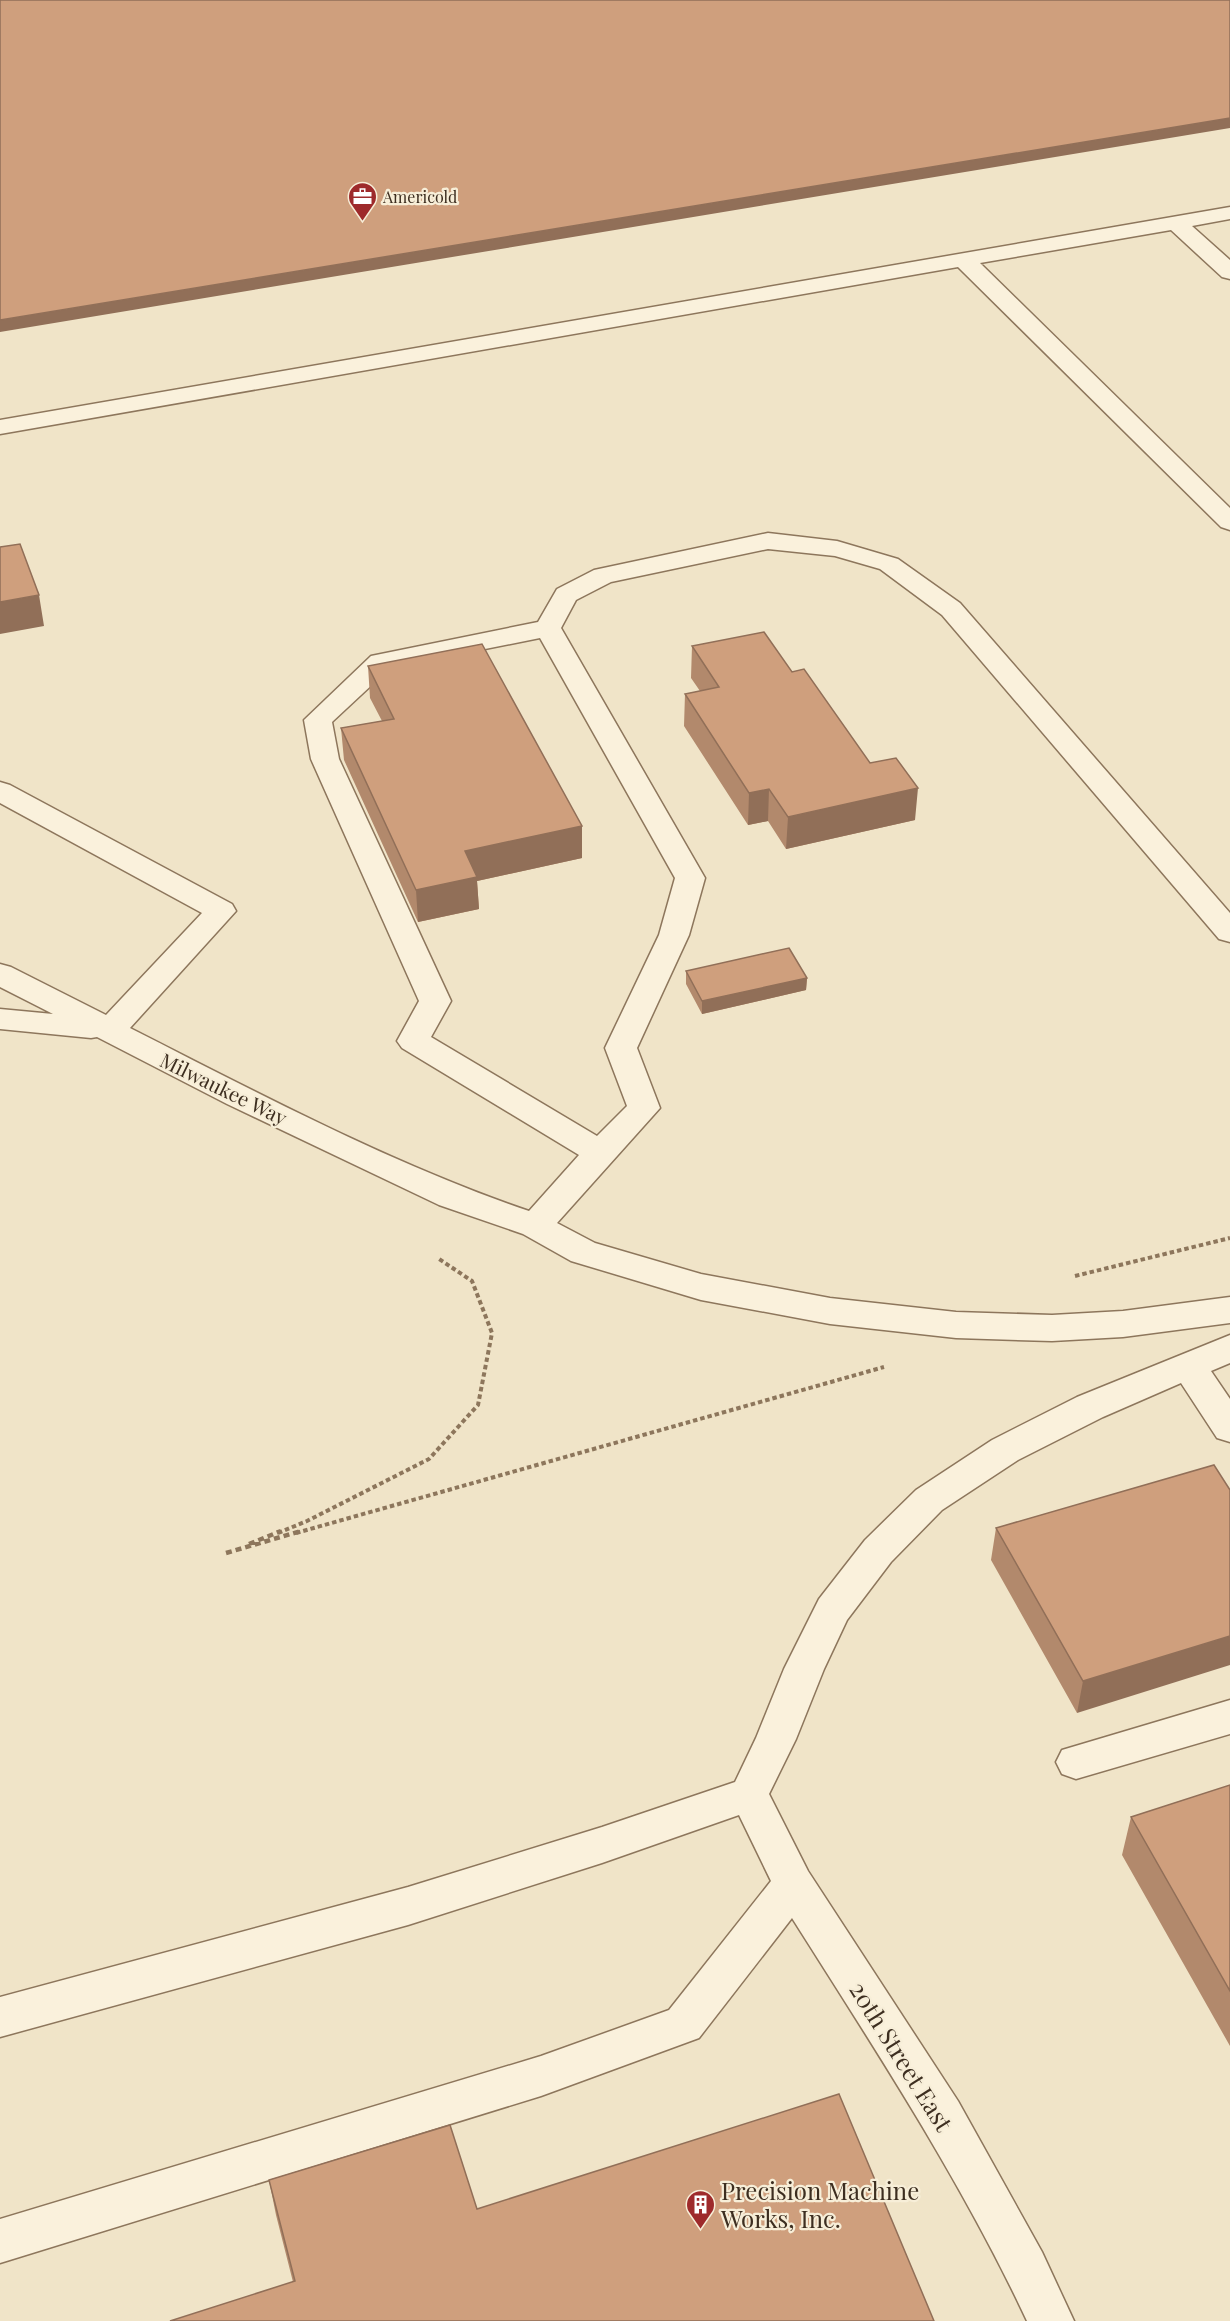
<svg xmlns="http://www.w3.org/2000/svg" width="1230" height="2321" viewBox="0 0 1230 2321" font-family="'Playfair Display',serif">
<rect width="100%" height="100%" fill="#f0e4c8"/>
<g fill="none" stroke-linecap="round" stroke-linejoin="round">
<defs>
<path id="minor" d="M1230 207V219L1192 226 1230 260V279L1222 277 1171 230 980 263 1230 508V530L1221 527 958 267 0 434V420Z
M768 533 837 541 898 559 960 603 1230 913V942L1219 939 942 615 880 569 835 556 768 549 611 582 576 600 561 628 705 878 689 935 637 1048 660 1108 557 1223 595 1243 701 1274 830 1298 956 1312 1052 1315 1123 1311 1230 1297V1323L1123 1337 1052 1341 956 1338 830 1324 701 1300 571 1261 523 1234 439 1205 227 1104 97 1037 91 1038 0 1029V1009L53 1014 0 987V964L11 967 106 1015 202 913 0 803V782L10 785 232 904 236 911 130 1028C258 1093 393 1165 529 1211L579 1155 402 1048 397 1041 419 1001 311 759 304 720 371 656 538 622 557 589 594 570ZM540 638 675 878 659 935 605 1048 627 1106 597 1136 431 1037 451 1001 339 759 332 722 390 668Z
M1230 1335V1363L1211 1371 1230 1399V1442L1217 1438 1181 1383 1103 1417 1018 1460 942 1510 891 1562 847 1620 824 1669 796 1739 769 1794 808 1871 958 2101 1042 2252 1074 2321H1027C961 2180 875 2049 792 1918L699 2038 541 2096 0 2263V2219L541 2056 669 2010 771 1881 739 1815 602 1863 408 1925 0 2037V1997L408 1887 602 1827 735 1782 756 1738 784 1669 819 1599 865 1540 916 1490 992 1440 1077 1397Z
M1230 1700V1734L1076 1779 1062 1774 1056 1762 1062 1750Z"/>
</defs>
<use href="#minor" stroke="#8d765c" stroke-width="3"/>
<path stroke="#8d765c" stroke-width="4" stroke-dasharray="4.5 3" stroke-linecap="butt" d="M1075 1276 1230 1238
M278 1533 307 1521 429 1459 478 1405 492 1333 472 1281 439 1259
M296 1533 884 1367"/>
<path stroke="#8d765c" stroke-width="4.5" stroke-dasharray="6 4" stroke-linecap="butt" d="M249 1544 281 1531
M226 1553 301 1531"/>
<use href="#minor" fill="#faf1dc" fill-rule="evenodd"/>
</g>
<path fill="#b2896c" d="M692 646 792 672 870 763 915 820 786 849 768 821 748 825 684 726 685 694 700 691 691 678Z
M368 666 582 826V858L477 881 479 909 418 922 344 760 341 728 382 721 370 698Z
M686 971 807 978 806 990 702 1014 686 984Z
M1214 1465 1077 1713 991 1560 996 1528Z
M1230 1785V2046L1122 1855 1131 1817Z
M269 2180 477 2209 293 2282 276 2215Z"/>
<path fill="#916f58" d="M1230 118V128L0 332V320Z
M39 595 44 626 0 634V602Z
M918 788 915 820 786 849 788 817Z
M769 789 768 821 748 825 749 793Z
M582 826V858L477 881 479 909 418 922 416 890 465 851Z
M807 978 806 990 702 1014V1001Z
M1230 1636V1665L1077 1713 1083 1681Z"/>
<path fill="#cf9f7d" stroke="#916f58" stroke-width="1.5" d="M0 0H1230V118L0 320Z
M20 544 39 595 0 602V547Z
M764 632 792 672 804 669 870 763 896 758 918 788 788 817 769 789 749 793 685 694 719 687 692 646Z
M482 644 582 826 465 851 477 877 416 890 341 728 394 719 368 666Z
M789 948 807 978 702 1001 686 971Z
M1214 1465 1230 1490V1636L1083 1681 996 1528Z
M1230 1785V1991L1131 1817Z
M839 2094 934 2321H170L295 2281 269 2180 450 2125 477 2209Z"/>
<defs>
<symbol id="office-pin" viewBox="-11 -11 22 30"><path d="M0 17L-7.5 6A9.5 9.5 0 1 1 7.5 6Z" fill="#9e2a2b" stroke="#f7eed8"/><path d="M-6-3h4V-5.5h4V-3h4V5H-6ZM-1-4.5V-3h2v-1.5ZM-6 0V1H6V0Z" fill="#fff"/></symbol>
<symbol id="building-pin" viewBox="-11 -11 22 30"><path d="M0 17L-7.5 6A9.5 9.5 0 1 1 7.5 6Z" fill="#9e2a2b" stroke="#f7eed8"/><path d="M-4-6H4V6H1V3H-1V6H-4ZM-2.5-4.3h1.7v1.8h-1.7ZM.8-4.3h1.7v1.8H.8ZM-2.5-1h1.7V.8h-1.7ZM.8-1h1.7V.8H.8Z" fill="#fff"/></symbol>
</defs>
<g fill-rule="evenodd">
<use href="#office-pin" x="346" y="180" width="33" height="45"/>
<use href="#building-pin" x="684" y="2188" width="33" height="45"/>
</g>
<g text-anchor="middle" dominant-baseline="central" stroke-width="4.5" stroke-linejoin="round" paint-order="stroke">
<g font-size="16" fill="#3d2e20" stroke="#f7eed8" text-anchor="start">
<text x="383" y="196">Americold</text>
</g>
<g font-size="20" fill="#3d2e20" stroke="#f7eed8">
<text transform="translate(224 1088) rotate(26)">Milwaukee Way</text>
</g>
<g font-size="24" fill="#3d2e20" stroke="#f7eed8">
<text transform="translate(902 2056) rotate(58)">20th Street East</text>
</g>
<g font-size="24" fill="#3d2e20" stroke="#f7eed8" text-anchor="start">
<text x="721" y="2190">Precision Machine<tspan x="721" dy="28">Works, Inc.</tspan></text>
</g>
</g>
</svg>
